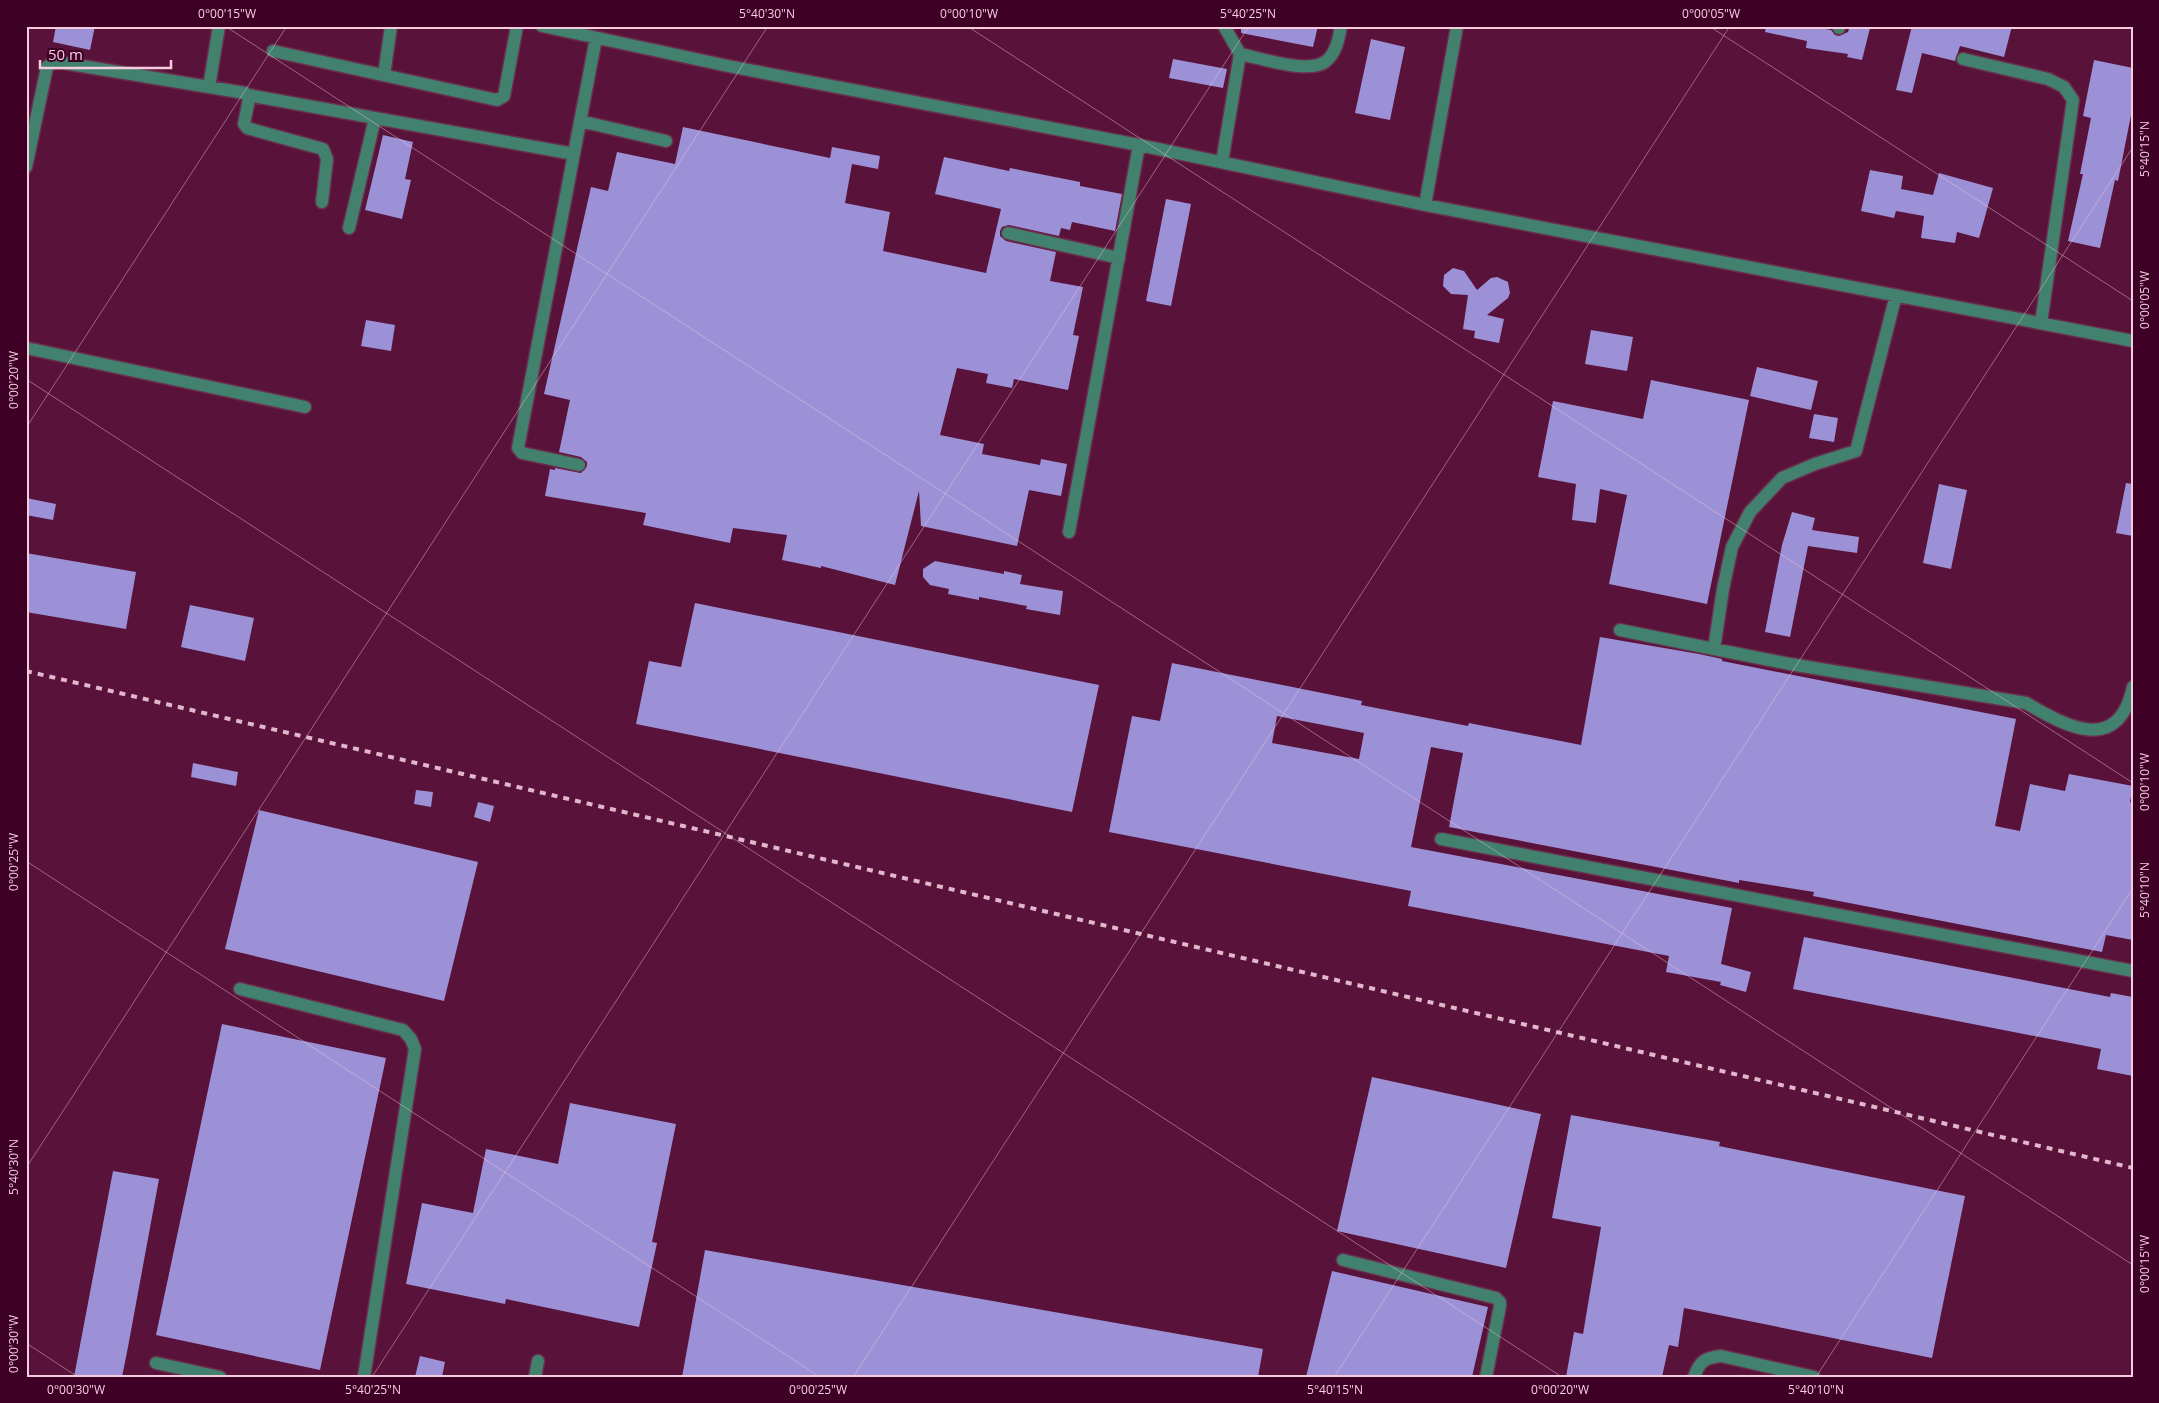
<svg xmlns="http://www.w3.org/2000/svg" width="2159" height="1403" viewBox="0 0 2159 1403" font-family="'Open Sans',sans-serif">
<rect width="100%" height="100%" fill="#4b0b2f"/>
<path fill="#59123a" d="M26 26H2133V1377H26Z"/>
<path fill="#9c91d6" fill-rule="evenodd" d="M56 26H95L90 50 53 42Z
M1241 26H1318L1313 47 1241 33Z
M1766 26H1810L1831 30 1835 35 1839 36 1848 32 1850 26 1870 28 1862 60 1847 57 1848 54 1806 48 1807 41 1765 32Z
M1912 26H2012L2004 57 1960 46 1955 61 1922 53 1912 93 1896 90Z
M1371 39 1405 47 1390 120 1355 113Z
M1173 59 1227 69 1223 88 1169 78Z
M2094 60 2133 68V105L2118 181 2115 180 2100 248 2068 241 2083 174H2080L2091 118 2083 116Z
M683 127 830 158 832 147 880 156 878 169 852 164 845 203 890 212 883 251 986 273 1001 209 935 194 944 157 1009 171 1010 168 1080 182V186L1122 194 1115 231 1072 222 1070 230 1061 228 1059 236 1009 225 1002 227 1000 231V236L1006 241 1056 252 1050 281 1083 287 1073 335 1079 336 1068 390 1014 379 1012 388 986 383 988 374 957 368 940 435 984 444 982 454 1040 465 1041 459 1067 464 1061 496 1029 490 1017 546 921 526 919 491 895 585 821 566V568L782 560 787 535 733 528 730 543 643 525 646 513 545 496 550 469 555 470V468L581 473 587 466V462L581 457 559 452 570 400 544 394 591 187 608 191 617 152 675 164Z
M383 135 413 142 405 179 411 180 402 219 365 210Z
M1870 170 1903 176 1901 189 1933 195 1939 173 1993 188 1979 238 1957 232 1955 243 1921 238 1924 216 1896 211 1894 218 1861 211Z
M1166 199 1191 204 1171 306 1146 301Z
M1453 268 1464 271 1477 290 1491 278 1497 277 1508 282 1510 293 1508 298 1487 315 1504 319 1499 343 1474 338 1475 331 1463 329 1468 295 1451 294 1443 286 1444 275Z
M366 320 395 325 391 351 361 346Z
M1591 330 1633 337 1627 371 1585 364Z
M1757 367 1818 381 1811 410 1750 396Z
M1651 380 1749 400 1707 604 1609 584 1627 495 1600 489 1596 523 1572 520 1576 484 1538 477 1553 401 1643 419Z
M1814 414 1838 418 1834 442 1809 438Z
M2126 483 2133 484V536L2116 533Z
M1939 484 1967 490 1951 569 1923 563Z
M26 498 56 504 53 520 26 515Z
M1792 512 1815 518 1812 530 1859 537 1857 553 1808 546 1790 637 1765 632 1782 545Z
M26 553 136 572 126 629 26 612Z
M935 561 1004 574V571L1022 575 1020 584 1063 591 1060 615 1026 609 1027 606 979 597V600L948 594 949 589 930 585 923 577V569Z
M695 603 1099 685 1072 812 636 724 649 661 681 667Z
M190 605 254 618 245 661 181 647Z
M1600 637 1699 654 1722 659V661L2016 719 1995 826 2020 831 2030 784 2065 791 2069 774 2133 786 2130 802 2133 803V940L2106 935 2102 952 1813 896 1814 892 1739 880V883L1449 827 1463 753 1431 747 1411 847 1732 908 1721 964 1751 972 1746 992 1720 985 1721 982 1666 972 1669 956 1408 906 1411 891 1109 832 1132 716 1160 721 1172 663 1362 701 1361 705 1468 726 1469 723 1581 745ZM1277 716 1364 733 1359 759 1272 743Z
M193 763 238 772 236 786 191 777Z
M416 790 433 792 431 807 414 804Z
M478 802 494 806 490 822 474 817Z
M259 810 478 862 444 1001 225 949Z
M1804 937 2110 997 2111 993 2133 997V1076L2097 1069 2101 1049 1793 989Z
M222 1024 386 1058 320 1370 156 1335Z
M1372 1077 1541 1114 1506 1268 1337 1231Z
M570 1103 676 1124 652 1242 657 1243 639 1327 506 1299 505 1304 406 1284 422 1203 473 1213 486 1149 558 1164Z
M1571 1115 1720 1142 1719 1146 1965 1196 1932 1358 1684 1308 1678 1347 1669 1345 1662 1377H1566L1574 1332 1583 1334 1601 1227 1552 1218Z
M113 1171 159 1179 128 1347 122 1377H74Z
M705 1250 1263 1349 1258 1377H682Z
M1332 1271 1488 1307 1472 1377H1306Z
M420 1356 445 1362 442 1377H415Z"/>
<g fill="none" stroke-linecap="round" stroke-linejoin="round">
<defs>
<path id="minor" d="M542 26 728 66 1139 145 1425 205 2133 341
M1839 28V26
M273 51 497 100 504 96 517 26
M1240 54C1260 58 1308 74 1325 62 1336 54 1339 38 1341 26
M1963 59 2048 79 2064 87 2073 100 2041 323
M384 75 391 26
M209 87 219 26
M248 95 574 154
M580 121 666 141
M1222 162 1240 54 1224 26
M26 167 47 67 51 64 58 62 245 93 249 99 244 124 247 128 323 149 327 159 322 202
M1425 205 1457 26
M349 228 375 118
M1008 233 1119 258
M1896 295 1856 451 1815 464 1782 478 1750 512 1732 547 1723 589 1714 649 1790 664 2026 703C2067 727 2118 755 2133 687
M26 348 305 407
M579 465 522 453 518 448 596 38
M1069 532 1139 145
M1620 630 1714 649
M1441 839 2133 971
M240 989 403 1030 411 1039 415 1049 364 1377
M1343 1260 1496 1298 1500 1302V1306L1486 1377
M156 1363 220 1377
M535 1377 538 1361
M1694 1377C1700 1361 1704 1358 1721 1356L1814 1377"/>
</defs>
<use href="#minor" stroke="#6a2e4e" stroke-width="15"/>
<use href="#minor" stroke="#41816d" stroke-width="12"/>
<path stroke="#e2b7ca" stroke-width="4" stroke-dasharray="6 6" stroke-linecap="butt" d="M26 671 2133 1168"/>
</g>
<path fill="none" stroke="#f5cdde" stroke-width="1" stroke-opacity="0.45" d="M225 26 2133 1265M967 26 2133 783M1709 26 2133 301M26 379 1562 1377M26 428 287 26M26 861 820 1377M26 1168 768 26M26 1343 78 1377M372 1377 1249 26M853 1377 1730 26M1334 1377 2133 147M1816 1377 2133 888"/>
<rect width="2159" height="1403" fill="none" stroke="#3f0026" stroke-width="55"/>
<path d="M40 60v8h131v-8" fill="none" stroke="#f5cdde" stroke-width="2.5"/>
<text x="48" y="60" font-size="15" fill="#f5cdde" stroke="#3f0026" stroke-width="4" paint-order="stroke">50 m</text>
<rect x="28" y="28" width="2104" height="1348" fill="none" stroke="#f5cdde" stroke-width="2"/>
<g font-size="12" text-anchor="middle" fill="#f5cdde">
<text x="227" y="18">0°00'15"W</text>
<text x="767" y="18">5°40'30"N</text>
<text x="969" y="18">0°00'10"W</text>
<text x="1248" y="18">5°40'25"N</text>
<text x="1711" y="18">0°00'05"W</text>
<text transform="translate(2145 149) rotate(-90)" y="4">5°40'15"N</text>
<text transform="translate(2145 300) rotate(-90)" y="4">0°00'05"W</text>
<text transform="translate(14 380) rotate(-90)" y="4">0°00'20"W</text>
<text transform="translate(2145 782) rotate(-90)" y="4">0°00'10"W</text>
<text transform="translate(14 862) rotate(-90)" y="4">0°00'25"W</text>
<text transform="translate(2145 890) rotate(-90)" y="4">5°40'10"N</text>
<text transform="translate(14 1167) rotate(-90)" y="4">5°40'30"N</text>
<text transform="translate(2145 1264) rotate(-90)" y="4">0°00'15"W</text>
<text transform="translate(14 1344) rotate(-90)" y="4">0°00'30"W</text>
<text x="76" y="1394">0°00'30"W</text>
<text x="373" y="1394">5°40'25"N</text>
<text x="818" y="1394">0°00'25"W</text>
<text x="1335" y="1394">5°40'15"N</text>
<text x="1560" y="1394">0°00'20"W</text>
<text x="1816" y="1394">5°40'10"N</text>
</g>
</svg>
